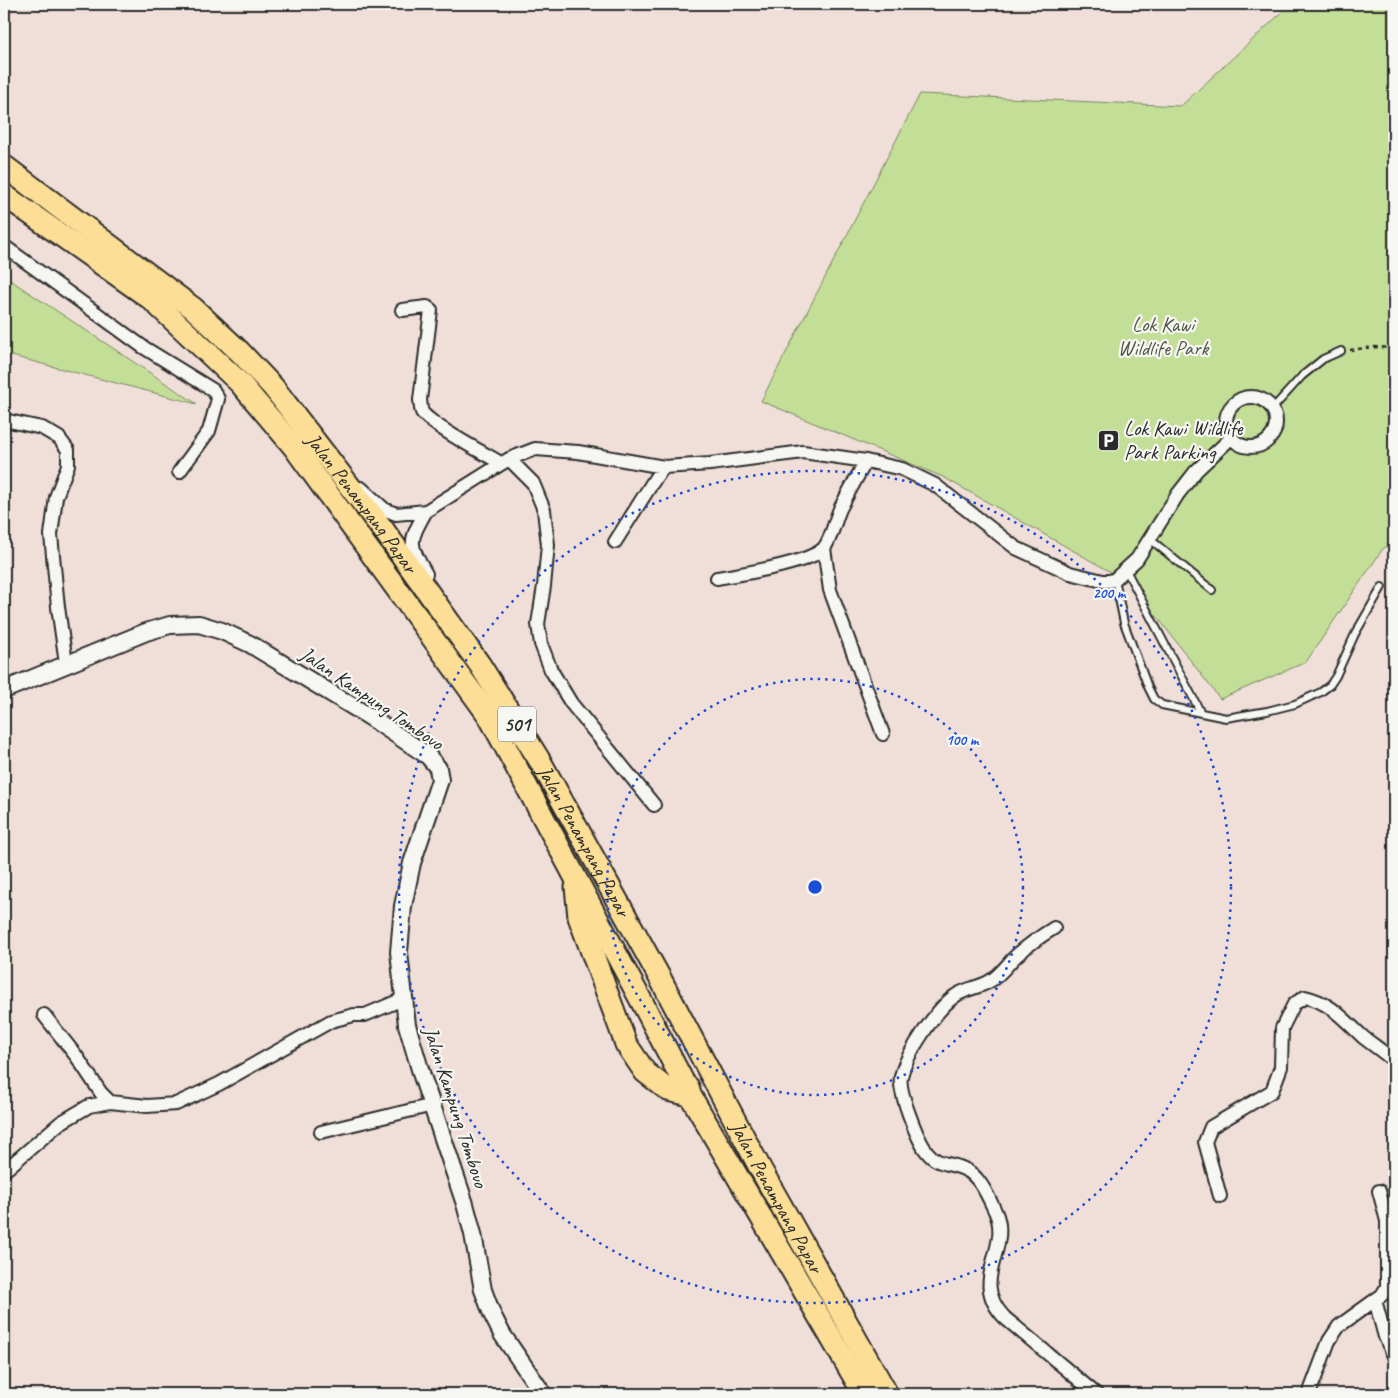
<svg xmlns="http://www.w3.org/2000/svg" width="1398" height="1398" viewBox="0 0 1398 1398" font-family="Caveat,sans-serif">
<rect width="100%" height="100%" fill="#f0dfd9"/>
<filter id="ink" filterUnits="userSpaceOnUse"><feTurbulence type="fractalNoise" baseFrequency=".02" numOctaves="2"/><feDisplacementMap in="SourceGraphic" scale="10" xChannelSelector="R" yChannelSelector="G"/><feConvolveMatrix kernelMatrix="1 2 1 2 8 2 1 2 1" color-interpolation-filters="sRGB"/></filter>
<g filter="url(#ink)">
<path fill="#c3df97" stroke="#778561" d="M1291 4H1394V540L1382 550 1306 662 1220 699 1132 584 943 477 761 401 920 94 1181 106Z
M4 276 197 404 4 354Z"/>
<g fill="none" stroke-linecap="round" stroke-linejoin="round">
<defs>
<path id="service" d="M1273 408 1302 376 1323 359 1341 351
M1150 539 1212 590
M1126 570 1201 713
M1115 579 1124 623 1148 687 1154 699 1162 705 1226 718 1267 711 1295 704 1321 692 1330 685 1336 676 1355 634 1382 587"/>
<path id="minor" d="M4 246 143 347 213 390 218 399 209 431 179 472
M402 310 427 307 431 310 420 400C421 404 420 408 422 412 432 426 485 454 501 463
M1226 422a25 25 0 1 1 50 0a25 25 0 1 1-50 0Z
M4 420 42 428 59 438 68 450V465L56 497 51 535 58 607 66 663
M509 459 533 483 544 510 548 545 544 586 538 624 541 644 551 670 571 703 654 805
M361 488 384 509 396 514 426 511 509 459 535 449 578 452 664 467 710 464 803 452 866 461 902 469 935 485 1016 548 1070 573 1103 581H1110L1115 579 1137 559 1178 494 1196 471 1231 438
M615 542 656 477 664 467
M824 548 830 590 883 734
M426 574C408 542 409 542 426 511
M717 578C740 574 809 564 824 548 831 540 835 520 840 509 848 493 857 477 866 461
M1054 928C1041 936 1028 945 1017 955 1008 963 1001 975 990 981 979 988 966 988 955 996 937 1008 905 1056 901 1077 898 1091 918 1141 927 1152 938 1166 949 1162 964 1169 979 1175 988 1196 995 1211 1013 1249 967 1279 1005 1318L1096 1394
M44 1015 77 1057 101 1093 110 1102
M321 1132 433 1105
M4 1171 60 1123 89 1106 110 1102 147 1106 176 1104 219 1084 331 1021 354 1015H365L403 999
M1379 1191 1387 1221V1286
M1220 1196 1205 1142 1211 1127 1272 1091 1281 1067 1282 1028 1294 1004 1305 997C1332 1003 1343 1019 1363 1037 1373 1045 1384 1052 1394 1061
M1375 1300 1385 1337 1394 1356
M1309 1394 1329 1341 1339 1326 1382 1295 1394 1275"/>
<path id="tertiary" d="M4 690 146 632 170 625 199 624 222 631 250 644 370 717 428 756 438 768 440 780 412 863 403 906 399 952 407 1025 422 1076 465 1204 473 1234 483 1290 492 1314 502 1334 543 1394"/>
<g id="primary">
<path id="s1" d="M4 166 193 308 240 352 273 387 385 532 480 665 540 761 660 978 760 1168 887 1394"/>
<path d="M4 195 151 299 240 383 294 447 489 716 643 1004 690 1095 864 1394"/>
<path d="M576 887 579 917 626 1044 645 1072 668 1090 690 1095 688 1087"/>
</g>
</defs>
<use href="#service" stroke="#2b2b2b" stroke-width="10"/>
<use href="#minor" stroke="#2b2b2b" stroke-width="16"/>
<use href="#tertiary" stroke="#2b2b2b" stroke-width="20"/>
<use href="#primary" stroke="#2b2b2b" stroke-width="25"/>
<path stroke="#2b2b2b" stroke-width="2.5" stroke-dasharray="4 4" stroke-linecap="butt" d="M1350 350 1375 347 1394 348"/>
<use href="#service" stroke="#f6f6f2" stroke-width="6"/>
<use href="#minor" stroke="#f6f6f2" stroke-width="12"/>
<use href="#tertiary" stroke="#f6f6f2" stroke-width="16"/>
<use href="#primary" stroke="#fcde96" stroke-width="21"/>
</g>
</g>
<g fill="none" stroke="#1d4ed8" stroke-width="2.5" stroke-dasharray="2.5 5">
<circle cx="815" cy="887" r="208"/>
<circle cx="815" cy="887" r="416"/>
</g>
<defs>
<symbol id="parking-square" viewBox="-11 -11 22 22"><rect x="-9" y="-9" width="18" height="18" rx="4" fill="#2b2b2b" stroke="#f6f6f2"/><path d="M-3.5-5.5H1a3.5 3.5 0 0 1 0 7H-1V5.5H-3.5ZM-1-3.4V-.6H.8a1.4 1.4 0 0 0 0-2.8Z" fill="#fff"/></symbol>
</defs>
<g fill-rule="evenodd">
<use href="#parking-square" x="1096" y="428" width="25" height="25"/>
</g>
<g text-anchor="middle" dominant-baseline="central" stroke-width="4.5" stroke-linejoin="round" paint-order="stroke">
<rect fill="#f6f6f2" stroke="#686867" stroke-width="1" x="498" y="706.5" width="38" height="35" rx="4"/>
<g font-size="20" font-weight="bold" fill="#2b2b2b">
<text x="517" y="724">501</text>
</g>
<g font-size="21" fill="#515846" stroke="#f6f6f2">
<text x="1163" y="324">Lok Kawi<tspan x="1163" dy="24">Wildlife Park</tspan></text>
</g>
<g font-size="21" fill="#2b2b2b" stroke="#f6f6f2" text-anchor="start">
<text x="1124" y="428">Lok Kawi Wildlife<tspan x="1124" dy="24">Park Parking</tspan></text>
</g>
<g font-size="21" fill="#2b2b2b" stroke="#f6f6f2">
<text stroke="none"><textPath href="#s1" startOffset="495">Jalan Penampang Papar</textPath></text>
<text transform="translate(372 698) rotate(34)">Jalan Kampung Tombovo</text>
<text stroke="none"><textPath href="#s1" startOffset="900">Jalan Penampang Papar</textPath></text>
<text transform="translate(456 1107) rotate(72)">Jalan Kampung Tombovo</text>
<text stroke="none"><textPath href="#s1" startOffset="1305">Jalan Penampang Papar</textPath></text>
</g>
</g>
<circle cx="815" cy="887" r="8" fill="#1d4ed8" stroke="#f6f6f2" stroke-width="2.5"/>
<g font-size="15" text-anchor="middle" font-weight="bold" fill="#1d4ed8" stroke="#f6f6f2" stroke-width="4.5" stroke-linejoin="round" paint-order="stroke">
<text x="1109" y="598">200 m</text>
<text x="962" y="745">100 m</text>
</g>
<rect width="1398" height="1398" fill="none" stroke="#f6f6f2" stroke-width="20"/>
<rect x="10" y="10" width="1378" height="1378" fill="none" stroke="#2b2b2b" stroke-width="2" filter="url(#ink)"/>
</svg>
